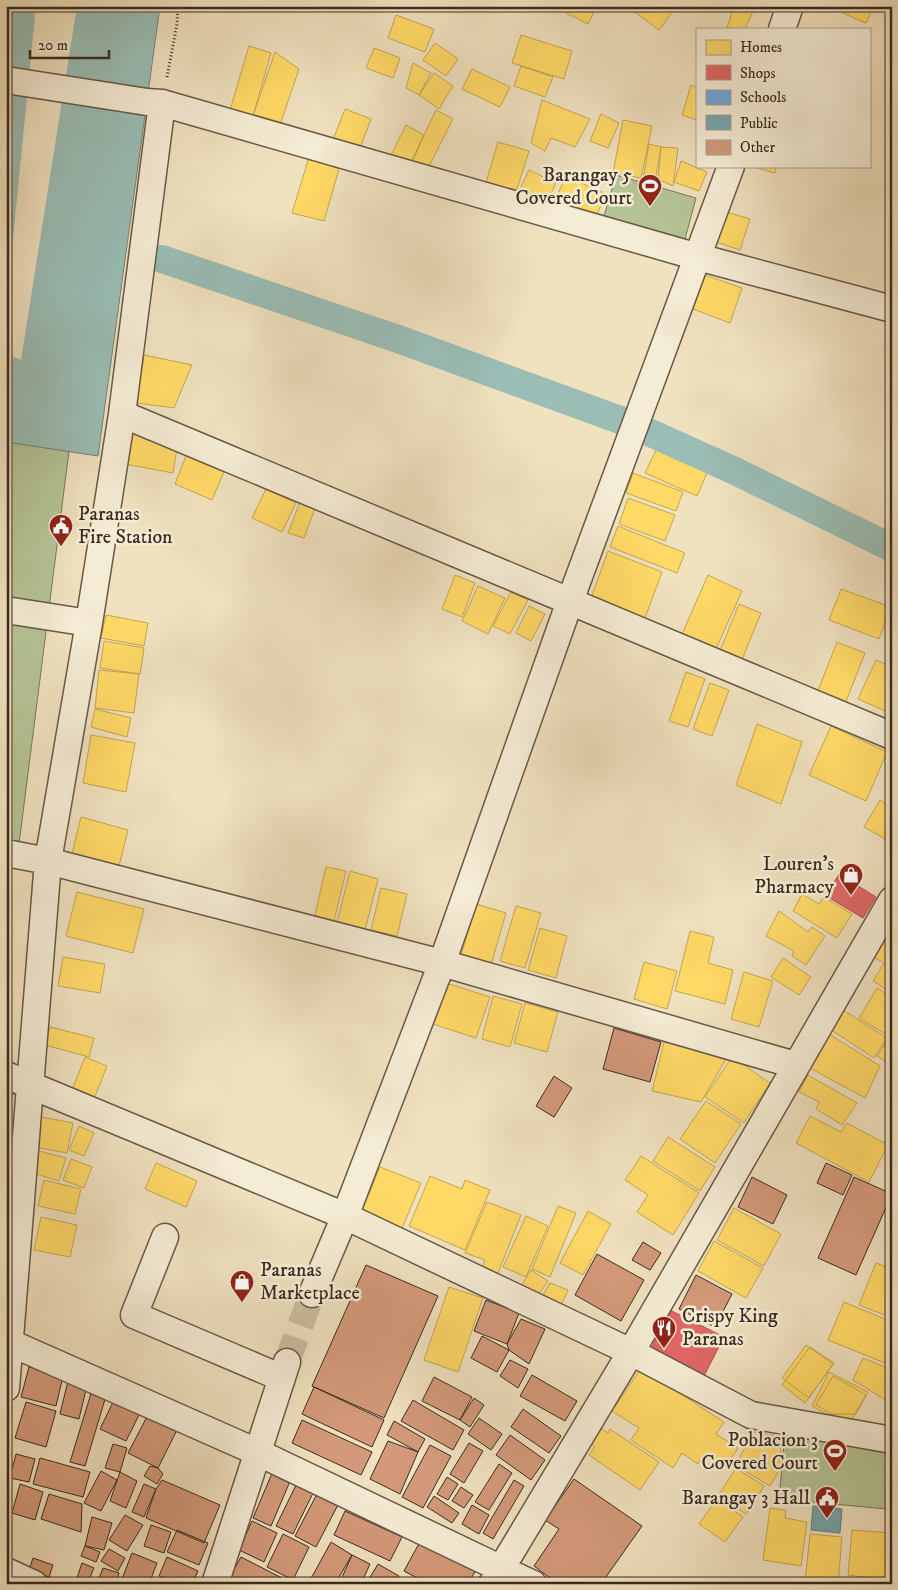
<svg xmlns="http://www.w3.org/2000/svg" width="898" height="1590" viewBox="0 0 898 1590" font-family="'IM FELL DW Pica',serif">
<rect width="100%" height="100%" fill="#f0e1bf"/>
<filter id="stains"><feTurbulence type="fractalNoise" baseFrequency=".004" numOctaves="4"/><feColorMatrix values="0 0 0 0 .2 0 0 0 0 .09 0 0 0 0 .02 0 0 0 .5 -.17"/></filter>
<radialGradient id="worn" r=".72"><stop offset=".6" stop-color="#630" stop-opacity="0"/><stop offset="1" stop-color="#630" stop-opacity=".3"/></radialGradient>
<path fill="#b5c496" stroke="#78785a" d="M616 175 696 198 685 239 604 216Z
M6 442 69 451 19 844 6 843Z
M785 1433 890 1446 887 1509 779 1499Z"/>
<path fill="#9abdb5" stroke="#748379" d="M6 6H160L98 456 6 442Z"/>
<path fill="#f0e1bf" d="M36 6H77L21 360 6 353V309Z"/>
<path fill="#ffd966" stroke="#c4a551" d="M569 6H597L588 24 566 13Z
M627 6H677L659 30Z
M734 6 755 7 745 29 727 28Z
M757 6H772L768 13Z
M826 6H874L866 23Z
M396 15 434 29 425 52 388 38Z
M521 35 572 51 564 79 512 63Z
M435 43 458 59 446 76 423 60Z
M249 46 271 53 253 116 230 110Z
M374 48 400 58 393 78 366 68Z
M275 52 299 69 280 125 253 116Z
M413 63 431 73 419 95 406 88Z
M521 66 553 77 545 97 514 86Z
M472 69 510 87 500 107 462 89Z
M434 73 453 86 439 109 419 95Z
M691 85 697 87V120L682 115Z
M542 100 590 119 575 147 551 138 545 151 531 143Z
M345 109 371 119 359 151 333 140Z
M436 110 453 119 427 170 411 162Z
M601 114 619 123 608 148 590 141Z
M623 120 652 126 641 178 613 173Z
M406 125 424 135 411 165 391 155Z
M498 142 529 151 516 192 486 182Z
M649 144 661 147 655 182 643 180Z
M661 147 678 148 673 186 658 179Z
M309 157 339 169 324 221 292 213Z
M681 161 707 172 699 191 674 182Z
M750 166H776L775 173Z
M529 170 556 183 546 204 519 191Z
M566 176 606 194 595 219 555 200Z
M723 211 750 219 740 250 713 241Z
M705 275 742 288 730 323 693 309Z
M144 355 192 365 174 408 137 403Z
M130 433 178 442 173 473 125 464Z
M658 446 709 469 697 496 645 473Z
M186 456 224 472 212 500 175 484Z
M633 473 683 492 676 511 626 493Z
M266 489 296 503 282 532 252 518Z
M628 498 675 515 665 541 619 524Z
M300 502 315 508 304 538 288 533Z
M618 526 685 553 677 573 610 547Z
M608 551 662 572 645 618 591 598Z
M455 575 475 583 462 617 442 609Z
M708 575 742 591 716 649 682 634Z
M478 586 505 598 488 634 462 621Z
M841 589 891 607 879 639 829 620Z
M511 592 528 600 510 634 493 626Z
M739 604 761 613 741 662 719 653Z
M529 606 545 614 531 641 516 633Z
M106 615 148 623 144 646 101 638Z
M104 641 144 648 140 674 100 668Z
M837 642 865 653 845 704 817 693Z
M876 660 892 667V714L858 699Z
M99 670 139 674 134 713 95 708Z
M686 672 705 679 688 727 669 721Z
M710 683 729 690 712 736 693 729Z
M95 709 131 718 127 737 91 727Z
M757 724 802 742 781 804 736 785Z
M831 726 887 752 866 801 809 775Z
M91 735 135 743 126 792 83 783Z
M880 800 892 807V836L889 841 864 827Z
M81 817 128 830 117 874 70 862Z
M326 867 346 871 332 929 313 924Z
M350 871 378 879 364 934 336 926Z
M381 888 407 894 397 936 371 930Z
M77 892 144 909 133 953 66 936Z
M802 894 819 904 824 897 852 914 837 938 793 911Z
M476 904 506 913 491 965 461 956Z
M516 906 541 913 525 968 500 961Z
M779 911 808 932 812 927 825 936 806 965 792 956 794 951 766 936Z
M892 926V993L873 981 884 963 872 956Z
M540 928 567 936 556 978 528 970Z
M690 931 714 937 708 963 733 970 725 1004 675 991Z
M63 957 105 964 100 993 58 986Z
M783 958 811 977 799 995 771 977Z
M644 962 677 971 667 1009 634 999Z
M744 972 773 981 759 1027 731 1019Z
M446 983 490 997 476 1038 433 1024Z
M877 988 892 997V1038L859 1018Z
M493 996 522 1004 510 1047 482 1039Z
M525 1003 558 1012 547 1052 514 1043Z
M843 1010 887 1038 874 1058 830 1029Z
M50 1027 94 1038 89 1057 45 1045Z
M829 1034 880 1066 865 1098 810 1068Z
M889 1038 892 1040V1066L877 1056Z
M664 1042 727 1057 701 1102 652 1091Z
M85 1057 107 1066 92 1104 70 1095Z
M732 1057 770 1083 744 1123 705 1097Z
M808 1075 857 1103 842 1125 816 1109 819 1102 799 1092Z
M706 1101 741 1124 715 1163 680 1139Z
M810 1116 841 1132 847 1123 888 1145 869 1182 796 1143Z
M41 1117 73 1123 67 1153 35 1147Z
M79 1126 94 1133 84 1156 69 1150Z
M668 1137 715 1167 700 1191 653 1161Z
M39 1151 66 1158 59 1181 33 1173Z
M641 1156 699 1193 673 1235 637 1212 648 1195 625 1180Z
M71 1159 92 1167 84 1188 63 1180Z
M156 1163 197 1181 186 1207 145 1189Z
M380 1167 421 1183 401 1231 361 1213Z
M430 1176 462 1189 465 1180 490 1190 465 1250 409 1226Z
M44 1180 81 1189 75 1214 38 1206Z
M487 1202 521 1215 496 1278 481 1272 485 1260 465 1253Z
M558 1206 576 1213 550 1277 532 1269Z
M734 1208 781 1234 764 1266 717 1240Z
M588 1211 611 1224 583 1275 560 1263Z
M526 1216 548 1226 526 1277 503 1267Z
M41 1217 77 1225 70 1257 34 1250Z
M714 1241 763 1268 746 1298 698 1271Z
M876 1263 892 1269V1318L859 1305Z
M531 1270 548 1281 537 1297 521 1286Z
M550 1283 568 1290 561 1306 541 1298Z
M449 1287 483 1298 458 1372 424 1360Z
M844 1302 892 1322V1366L828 1340Z
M806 1345 833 1364 809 1398 782 1378Z
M810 1347 834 1363 805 1403 782 1385Z
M863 1358 892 1370V1404L853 1380Z
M641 1368 724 1422 716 1434 738 1448 724 1469 703 1455 698 1464 682 1453 673 1468 631 1440 639 1428 612 1411Z
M829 1372 868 1392 856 1414H826L812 1406Z
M833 1376 866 1395 849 1424 816 1405Z
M600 1428 608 1433 610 1429 659 1462 640 1490 589 1455 595 1447 590 1443Z
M754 1432 781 1437 780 1469 770 1486 735 1465Z
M736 1468 764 1486 746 1514 718 1496Z
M717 1499 743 1517 725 1542 699 1524Z
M770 1508 786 1510 785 1518 807 1522 801 1566 763 1560Z
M852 1530 892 1533 889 1580 848 1575Z
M810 1534 842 1537 838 1584 805 1582Z"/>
<path fill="#e06666" stroke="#ae5551" d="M839 874 876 897 863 918 826 896Z
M670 1310 724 1337 703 1378 650 1351Z"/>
<path fill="#6fa8dc" stroke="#5f83a3" d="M6 1090 14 1093 6 1112Z"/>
<path fill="#76a5af" stroke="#648184" d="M813 1506 842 1509 840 1533 811 1530Z"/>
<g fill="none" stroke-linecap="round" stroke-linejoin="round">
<path stroke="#9abdb5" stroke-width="28" d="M162 259 398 339 620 420
M644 430 735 471 892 548"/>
</g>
<path fill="#d3997a" stroke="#3a2c1f" d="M614 1028 661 1042 650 1082 603 1069Z
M554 1076 572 1088 554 1117 536 1106Z
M826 1163 852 1175 843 1195 817 1183Z
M752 1177 787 1195 773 1224 738 1207Z
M854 1177 892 1194 856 1275 818 1258Z
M643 1242 661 1253 650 1270 632 1260Z
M597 1254 644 1280 621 1321 575 1295Z
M366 1265 438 1296 384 1418 312 1386Z
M696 1275 732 1294 715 1327 679 1309Z
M486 1300 519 1313 507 1344 474 1331Z
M521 1319 545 1329 529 1364 509 1350 507 1344Z
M482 1336 509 1350 497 1372 471 1358Z
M510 1360 528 1369 518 1388 500 1376Z
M29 1367 63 1376 56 1406 21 1397Z
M532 1375 577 1401 565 1421 520 1396Z
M434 1377 472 1397 460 1420 422 1401Z
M68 1381 87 1385 79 1419 60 1414Z
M93 1387 106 1396 85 1466 70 1462Z
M314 1387 384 1420 372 1447 302 1414Z
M116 1396 142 1409 126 1441 100 1429Z
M474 1398 484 1405 470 1427 460 1420Z
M413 1400 464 1430 453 1450 401 1421Z
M26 1402 56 1411 46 1447 15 1438Z
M523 1409 561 1436 549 1453 511 1427Z
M150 1411 179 1426 158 1468 128 1453Z
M479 1418 502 1434 491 1450 468 1434Z
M302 1420 372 1452 361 1475 292 1443Z
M394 1421 425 1439 418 1452 387 1435Z
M510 1435 545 1460 531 1480 496 1455Z
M388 1441 418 1452 400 1494 370 1479Z
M469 1443 483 1451 464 1483 450 1474Z
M113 1444 127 1448 120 1472 105 1468Z
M430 1445 451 1456 423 1508 402 1497Z
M16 1454 35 1459 29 1482 10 1478Z
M40 1458 90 1472 83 1497 33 1484Z
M499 1464 512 1473 489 1510 475 1502Z
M150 1466 158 1468 163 1474 157 1484 144 1476Z
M101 1471 117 1480 101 1511 84 1503Z
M273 1471 291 1479 271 1526 253 1518Z
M120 1472 137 1481 126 1508 110 1501Z
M447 1477 458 1484 448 1500 437 1494Z
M574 1479 642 1526 601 1584H558L534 1566 559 1529 545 1520Z
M162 1480 220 1505 204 1543 146 1518 156 1489Z
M514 1480 524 1486 493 1539 483 1533Z
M298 1481 315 1489 293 1534 276 1526Z
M20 1484 43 1492 35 1520 12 1513Z
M144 1484 156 1489 144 1517 132 1512Z
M461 1487 473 1495 464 1508 452 1501Z
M318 1492 339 1503 316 1547 295 1536Z
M49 1494 82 1504 81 1532 41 1519Z
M434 1496 459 1513 452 1523 427 1507Z
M472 1505 489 1515 479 1534 462 1524Z
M345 1511 402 1537 390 1561 334 1535Z
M125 1515 143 1525 127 1551 109 1540Z
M92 1517 112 1523 104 1550 85 1546Z
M252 1521 277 1533 264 1562 239 1550Z
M151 1525 171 1532 164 1553 144 1546Z
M177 1530 208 1543 199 1565 167 1552Z
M283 1534 309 1547 293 1580 267 1567Z
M422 1538 477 1568 468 1584H428L404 1571Z
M331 1542 352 1555 335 1584H308Z
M85 1546 100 1552 96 1562 81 1556Z
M109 1549 125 1558 118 1571 101 1561Z
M132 1553 157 1563 149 1584H120Z
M352 1555 370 1564 361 1584H339Z
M167 1557 198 1571 192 1584H176L159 1576Z
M241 1557 282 1578 279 1584H226Z
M33 1558 53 1565 49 1577 29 1570Z
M82 1563 94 1568 87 1584H75Z
M378 1564 399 1576 395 1584H366Z
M103 1568 119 1573 116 1584H97Z"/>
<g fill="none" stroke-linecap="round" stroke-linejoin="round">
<path stroke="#ccbd9f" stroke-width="26" stroke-dasharray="26 13" stroke-linecap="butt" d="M287 1362 312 1294"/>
<defs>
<path id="minor" d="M782 29 790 6
M6 80 147 102 162 103 698 257 892 309
M122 414 892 736
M6 610 89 623
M6 853 48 861 442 963 795 1065
M6 1075 345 1216 631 1352 751 1415 892 1440
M165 1237 134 1315 282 1378
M312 1294 345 1216 442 963 570 601 731 166
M6 1341 257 1452 533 1584
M6 1388 48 861 89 623 122 414 162 103
M6 1571 34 1584
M215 1584 287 1362
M492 1584 631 1352 892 900"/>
</defs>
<use href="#minor" stroke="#685947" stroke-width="29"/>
<path stroke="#3a2c1f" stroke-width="3" stroke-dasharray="1 2.5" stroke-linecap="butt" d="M167 77 177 24 178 6"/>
<use href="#minor" stroke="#f5ecd5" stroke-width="26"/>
</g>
<defs>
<symbol id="stadium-pin" viewBox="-11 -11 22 30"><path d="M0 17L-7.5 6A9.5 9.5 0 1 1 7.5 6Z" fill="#8f2418" stroke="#f5ecd5"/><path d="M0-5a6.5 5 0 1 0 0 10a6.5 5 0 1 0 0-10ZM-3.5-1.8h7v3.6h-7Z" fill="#fff"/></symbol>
<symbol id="civic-pin" viewBox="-11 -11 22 30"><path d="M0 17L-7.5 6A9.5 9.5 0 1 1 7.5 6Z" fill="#8f2418" stroke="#f5ecd5"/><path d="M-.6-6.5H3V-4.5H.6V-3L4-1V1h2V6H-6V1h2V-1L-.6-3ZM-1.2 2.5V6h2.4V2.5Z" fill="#fff"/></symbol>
<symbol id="shop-pin" viewBox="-11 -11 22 30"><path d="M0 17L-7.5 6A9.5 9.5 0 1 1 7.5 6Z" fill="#8f2418" stroke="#f5ecd5"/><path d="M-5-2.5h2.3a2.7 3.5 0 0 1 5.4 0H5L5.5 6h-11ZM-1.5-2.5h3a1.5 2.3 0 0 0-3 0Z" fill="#fff"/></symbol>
<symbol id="restaurant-pin" viewBox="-11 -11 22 30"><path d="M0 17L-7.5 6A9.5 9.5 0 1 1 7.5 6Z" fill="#8f2418" stroke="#f5ecd5"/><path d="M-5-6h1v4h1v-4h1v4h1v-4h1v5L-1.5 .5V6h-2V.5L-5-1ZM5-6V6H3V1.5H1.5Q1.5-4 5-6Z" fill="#fff"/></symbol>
</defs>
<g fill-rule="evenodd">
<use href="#stadium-pin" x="636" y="172" width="28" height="38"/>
<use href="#civic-pin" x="47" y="512" width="28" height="38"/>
<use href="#shop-pin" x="837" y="861" width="28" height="38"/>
<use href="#shop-pin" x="228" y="1268" width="28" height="38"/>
<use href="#restaurant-pin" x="650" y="1314" width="28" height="38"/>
<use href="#stadium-pin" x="821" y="1437" width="28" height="38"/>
<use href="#civic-pin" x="813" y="1484" width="28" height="38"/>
</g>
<g text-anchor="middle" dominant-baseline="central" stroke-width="5" stroke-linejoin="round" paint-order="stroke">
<g font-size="20" fill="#3a2c1f" stroke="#f5ecd5" text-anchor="end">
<text x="632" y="175">Barangay 5<tspan x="632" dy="23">Covered Court</tspan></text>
<text x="78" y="514" text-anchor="start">Paranas<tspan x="78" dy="23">Fire Station</tspan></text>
<text x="834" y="864">Louren's<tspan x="834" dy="23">Pharmacy</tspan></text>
<text x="260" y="1270" text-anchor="start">Paranas<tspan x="260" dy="23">Marketplace</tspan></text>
<text x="682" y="1316" text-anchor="start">Crispy King<tspan x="682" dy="23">Paranas</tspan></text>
<text x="818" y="1440">Poblacion 3<tspan x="818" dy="23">Covered Court</tspan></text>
<text x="810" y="1498">Barangay 3 Hall</text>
</g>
</g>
<rect width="898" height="1590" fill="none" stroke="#f0e1bf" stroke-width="25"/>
<rect x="8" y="8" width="883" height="1575" fill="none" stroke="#3a2c1f" stroke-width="2.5"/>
<rect x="12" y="12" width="873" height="1565" fill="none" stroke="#3a2c1f"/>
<rect x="696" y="28" width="175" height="140" fill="#f5ecd5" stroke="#aa9f8c"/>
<rect x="706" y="40" width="25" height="15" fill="#ffd966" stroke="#aa9f8c"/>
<text x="740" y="52" font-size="15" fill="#3a2c1f">Homes</text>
<rect x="706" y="65" width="25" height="15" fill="#e06666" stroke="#aa9f8c"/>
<text x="740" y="78" font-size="15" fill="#3a2c1f">Shops</text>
<rect x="706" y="90" width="25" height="15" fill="#6fa8dc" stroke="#aa9f8c"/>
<text x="740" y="102" font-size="15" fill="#3a2c1f">Schools</text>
<rect x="706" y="115" width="25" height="15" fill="#76a5af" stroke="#aa9f8c"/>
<text x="740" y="128" font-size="15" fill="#3a2c1f">Public</text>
<rect x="706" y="140" width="25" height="15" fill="#d3997a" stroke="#aa9f8c"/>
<text x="740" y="152" font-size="15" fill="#3a2c1f">Other</text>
<path d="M30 50v8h79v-8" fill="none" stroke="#3a2c1f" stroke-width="2.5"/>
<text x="38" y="50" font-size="15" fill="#3a2c1f" stroke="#f5ecd5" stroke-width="4" paint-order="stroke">20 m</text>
<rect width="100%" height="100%" filter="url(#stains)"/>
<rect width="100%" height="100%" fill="url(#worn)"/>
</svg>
